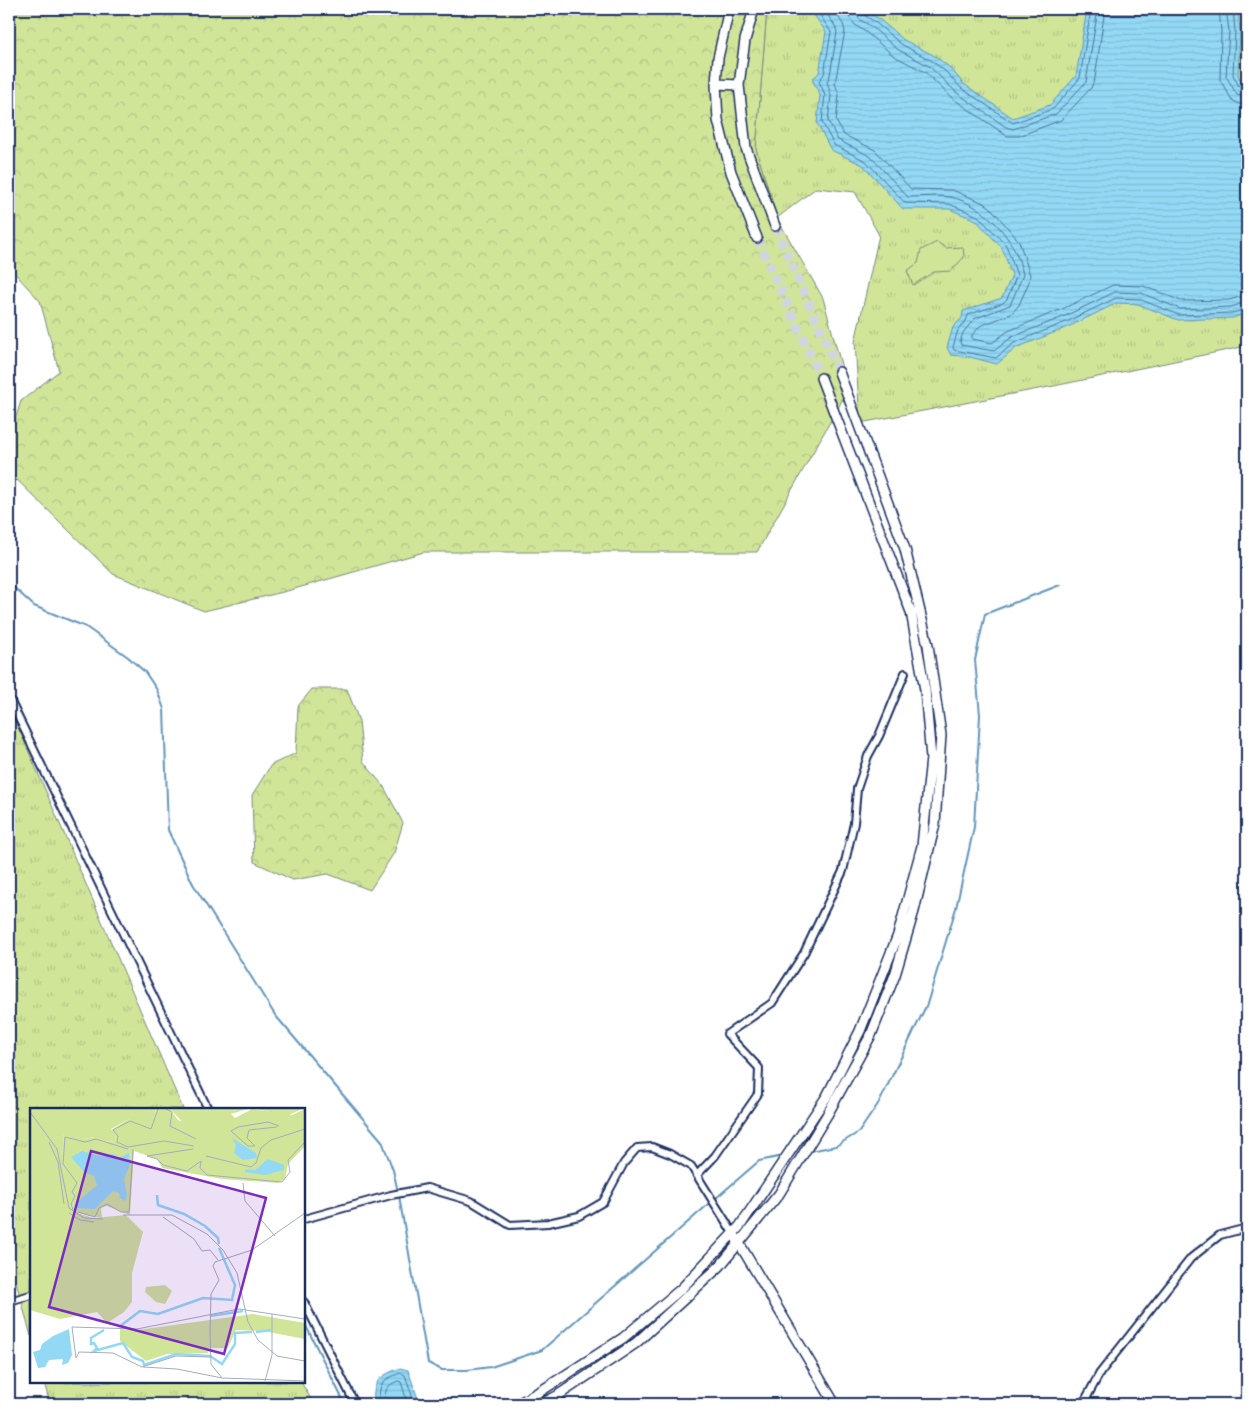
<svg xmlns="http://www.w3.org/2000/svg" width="1256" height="1413" viewBox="0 0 1256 1413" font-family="Pangolin,sans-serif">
<defs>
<pattern id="grass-tufts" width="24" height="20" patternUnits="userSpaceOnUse" patternTransform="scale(1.25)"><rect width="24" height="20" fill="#d1e599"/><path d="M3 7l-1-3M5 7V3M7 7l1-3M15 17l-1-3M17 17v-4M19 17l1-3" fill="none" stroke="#b3c586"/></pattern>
<pattern id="forest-crowns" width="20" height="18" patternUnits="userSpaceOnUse" patternTransform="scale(1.25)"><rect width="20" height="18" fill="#d1e599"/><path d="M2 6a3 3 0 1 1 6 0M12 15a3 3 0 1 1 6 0" fill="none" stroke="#b3c586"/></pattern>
<pattern id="water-rules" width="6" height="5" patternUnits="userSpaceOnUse" patternTransform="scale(1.25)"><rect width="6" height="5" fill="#93d9f5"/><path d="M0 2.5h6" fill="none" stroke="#7ebbd4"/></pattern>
</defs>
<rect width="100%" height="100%" fill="#fff"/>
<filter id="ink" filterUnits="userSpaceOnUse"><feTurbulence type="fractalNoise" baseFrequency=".02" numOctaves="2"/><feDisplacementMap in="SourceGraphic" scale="10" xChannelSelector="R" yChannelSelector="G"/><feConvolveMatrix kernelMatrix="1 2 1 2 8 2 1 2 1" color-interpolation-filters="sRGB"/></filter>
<g filter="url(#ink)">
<path fill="url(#grass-tufts)" stroke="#768a7c" d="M767 9H1247V346L1054 386 860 423 855 342 879 235 855 192 816 188 777 218 756 149Z
M9 706 183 1109H31V1336L16 1282H9Z
M44 1382H301L314 1404H50Z"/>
<path fill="url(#forest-crowns)" stroke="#768a7c" d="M9 9H767L756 149 777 218 823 298 848 390 757 552H424L287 591 204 611 113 574 9 472V439L21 401 59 371 40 301 9 267Z
M312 689H347L359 721 363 761 384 787 403 823 394 853 370 890 328 874 293 880 254 862 252 795 271 765 296 753 298 706Z"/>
<path fill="#d1e599" stroke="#768a7c" d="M937 242 946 248 963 247 964 257 951 271 934 272 913 285 907 271 918 263 921 250Z"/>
<path fill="url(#water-rules)" stroke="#6395b9" d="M810 9H863L878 18 904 40 935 56 949 67 964 84 1013 118 1050 105 1076 76 1087 9H1238L1240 31 1238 75 1247 90V313L1233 318 1178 320 1138 304 1117 303 1068 327 1016 348 997 364 970 357 951 355 947 348 953 327 962 318 963 311 1002 298 1012 275 1002 248 976 220 949 209H903L863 165 831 150 817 123 820 95 812 79 819 73 826 32Z
M400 1368 408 1370 420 1404H374C372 1380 380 1376 400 1368Z"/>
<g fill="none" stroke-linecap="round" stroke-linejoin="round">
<path stroke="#4b739a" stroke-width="1" d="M816 9 831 32 824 74 819 81 825 95 822 122 834 145 866 161 905 203 949 204 978 216 1006 245 1017 275 1007 299 1003 303 968 315 966 321 958 330 953 347 954 350 996 358 1014 343 1066 322 1116 298 1139 299 1179 315 1232 313 1247 309
M824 9 835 26 837 32 830 75 827 82 831 95 828 121 838 140 870 156 908 197C922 197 937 195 950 197 986 204 1017 241 1023 275L1010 305 974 319 963 333 960 342 961 345 994 351 1012 337 1063 317 1115 292 1141 293 1180 309 1231 307 1247 302
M833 9 843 24 845 31 835 83 839 95 836 121 844 135 875 150 911 189 952 190 984 203 990 207 1019 241 1030 275 1029 282 1019 305 1011 314 980 326 972 335V339L992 343 1008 331 1060 310 1113 285 1143 286 1181 301 1229 300 1247 295
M848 9 849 17 855 25 867 33 894 56 925 72 952 98 1007 136H1019L1061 120 1091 88 1095 78 1105 9
M856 9 859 19 872 27 897 49 929 66 957 93 1006 127 1013 129 1056 114 1086 82 1098 9
M862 9 864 15 875 22 901 44 932 61 945 71 961 88 1013 123 1053 109 1080 78 1091 9
M1219 9 1221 31 1220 80 1232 100 1239 104 1247 106
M1226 9 1229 31 1226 76 1237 95 1247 98
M1233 9 1235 31 1233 75 1241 90 1247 92
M379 1404C379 1383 381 1380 401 1373L405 1375 415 1404
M385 1404C385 1391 385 1386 398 1381L401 1382 408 1404"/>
<path stroke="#6395b9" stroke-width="2" d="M9 583 34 606 86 627 128 657 145 672 157 690 164 709 168 830 193 884 275 1015 382 1141 393 1170 398 1192
M810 1151 836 1146 859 1132 880 1101 927 1004 956 908 974 827 980 715 975 660 985 614 1060 585
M399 1196 428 1363 442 1370H467L491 1367 542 1350 711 1202
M715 1199 759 1161 783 1156
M304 1322 345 1404"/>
<path stroke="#d1d5df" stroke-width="9" stroke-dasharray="9 4.5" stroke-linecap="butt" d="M775 226 839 372
M757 238 821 378"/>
<defs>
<path id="minor" d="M9 698 208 1109
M697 1175 715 1156 758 1094 759 1068 727 1034 772 1003 804 953 843 871 854 823 857 789 868 756 879 736 905 673
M304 1219 391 1195 427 1188 471 1201 510 1225 548 1223 579 1216 603 1202 624 1163 637 1148 652 1147 670 1154 691 1166 733 1233
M9 1301 31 1295
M304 1302 355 1404
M1083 1404 1100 1373 1191 1258 1220 1235 1247 1228"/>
<path id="tertiary" d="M733 1233 835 1404"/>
<path id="secondary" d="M729 9 718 58 716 84 718 120 731 172 757 238
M754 9 745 40 739 85 746 148 775 226
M716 84 739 85
M518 1404 544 1389 623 1338 681 1289 740 1226 827 1096 860 1031 898 935 922 846 931 758 925 690 911 612 821 378
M541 1404 557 1396 636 1343 720 1266 779 1194 827 1115 871 1035 895 975 914 911 935 824 941 735 928 645 905 549 839 372"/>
</defs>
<use href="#minor" stroke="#1b2f5e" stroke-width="10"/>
<use href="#tertiary" stroke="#1b2f5e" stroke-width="12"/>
<use href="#secondary" stroke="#1b2f5e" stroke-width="12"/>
<use href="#minor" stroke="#fff" stroke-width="6"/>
<use href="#tertiary" stroke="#fff" stroke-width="9"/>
<use href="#secondary" stroke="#fff" stroke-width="9"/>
</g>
</g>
<g transform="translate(30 1108)">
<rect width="275" height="275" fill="#fff"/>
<path d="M126 1H140L148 12 156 15 174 13 177 1H217L201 6 205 10 222 1 262 7 275 1V38L258 56 255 71 248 75 192 71 132 60 127 51 104 43 100 107 77 98 71 100 72 110 44 104 40 97 32 49 34 24 54 31 65 29 77 34 85 33 86 27 81 28V22L99 11 124 13ZM223 206 275 215V231L233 223 206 222 198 240H179L178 245 137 246 116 253 90 233V221L108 222Z" fill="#d1e599"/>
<path d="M0 1H126L124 13 118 18 99 11 81 21V27H86L85 33 77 34 65 29 54 31 34 25 32 49 40 82V97L44 104 63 110 96 107 113 124 102 165V194L94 204 77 215 67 204 30 211 0 202ZM140 1H177L176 16 166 22 157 19ZM227 1H272L257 8ZM135 177 142 183 135 196 126 194 115 184 116 179Z" fill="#d1e599"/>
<path d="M202 30 226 45 227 50 213 52 204 45 206 37ZM52 43 69 48 83 46 89 50 99 45 100 57 94 71 97 88 95 93 90 90 89 85 83 83 65 101 45 100 44 97 67 77 64 68 54 64 41 49ZM238 51 254 57V62L235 67 214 64 216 61 225 62ZM39 221 42 247 38 255 32 257 33 251 19 252 15 259 8 260 3 244 10 242 12 236 23 228Z" fill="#93d9f5"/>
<path fill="none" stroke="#93d9f5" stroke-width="2.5" d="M127 87 128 97 154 106 175 118 188 130 189 136M180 208 213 203M89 219 110 203 128 206 173 190 202 192 205 177 189 140M74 222 61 230V236L64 235 67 240 64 243 93 235 102 249 113 253 114 257 146 246 180 248 192 256 205 236V225L222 224M226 224 241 222"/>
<path fill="none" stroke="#a4acbf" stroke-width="1" d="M128 1 121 21 100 13 83 22 88 28 87 34 98 39 134 33 164 38M136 1 142 4 140 18 166 31M0 4 27 41 39 100 54 110 73 111M19 34 28 54 34 96M225 38H218L201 23 208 19 238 14 249 18M225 38 217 30 219 22 247 19M117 48 127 51 133 57 157 63 171 53M117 48 163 41M176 48 221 59 226 55 231 40 241 32 275 21M171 53 170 60 177 67 252 74 260 64 258 52 275 34M213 75 215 93 245 128M43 102 41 96 45 88 42 84 47 75 33 56 35 29 55 34 66 31 98 41M48 104 65 109 69 100 77 96 91 104H99L103 41M39 105 50 112 64 114M275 105 222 142 185 154 183 158 189 172 181 186 180 224 181 256 192 270 275 273M93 107H142L177 126 193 142 207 165 218 214 228 232 247 248 275 253M133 109 164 131 172 143 180 142 188 152M181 249 146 248 112 259 83 245 49 244 46 250 42 219 107 221 209 201 275 211M113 259 147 261 192 270M235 273 242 247V206"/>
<path fill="#7b2cbf" fill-opacity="0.15" stroke="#7b2cbf" stroke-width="2.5" d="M61 43 236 90 194 246 19 199Z"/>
<rect width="275" height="275" fill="none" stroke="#1b2f5e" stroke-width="2.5"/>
</g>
<rect width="1256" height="1413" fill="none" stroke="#fff" stroke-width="30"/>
<rect x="15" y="15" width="1226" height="1383" fill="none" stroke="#1b2f5e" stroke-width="2" filter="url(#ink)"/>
</svg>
